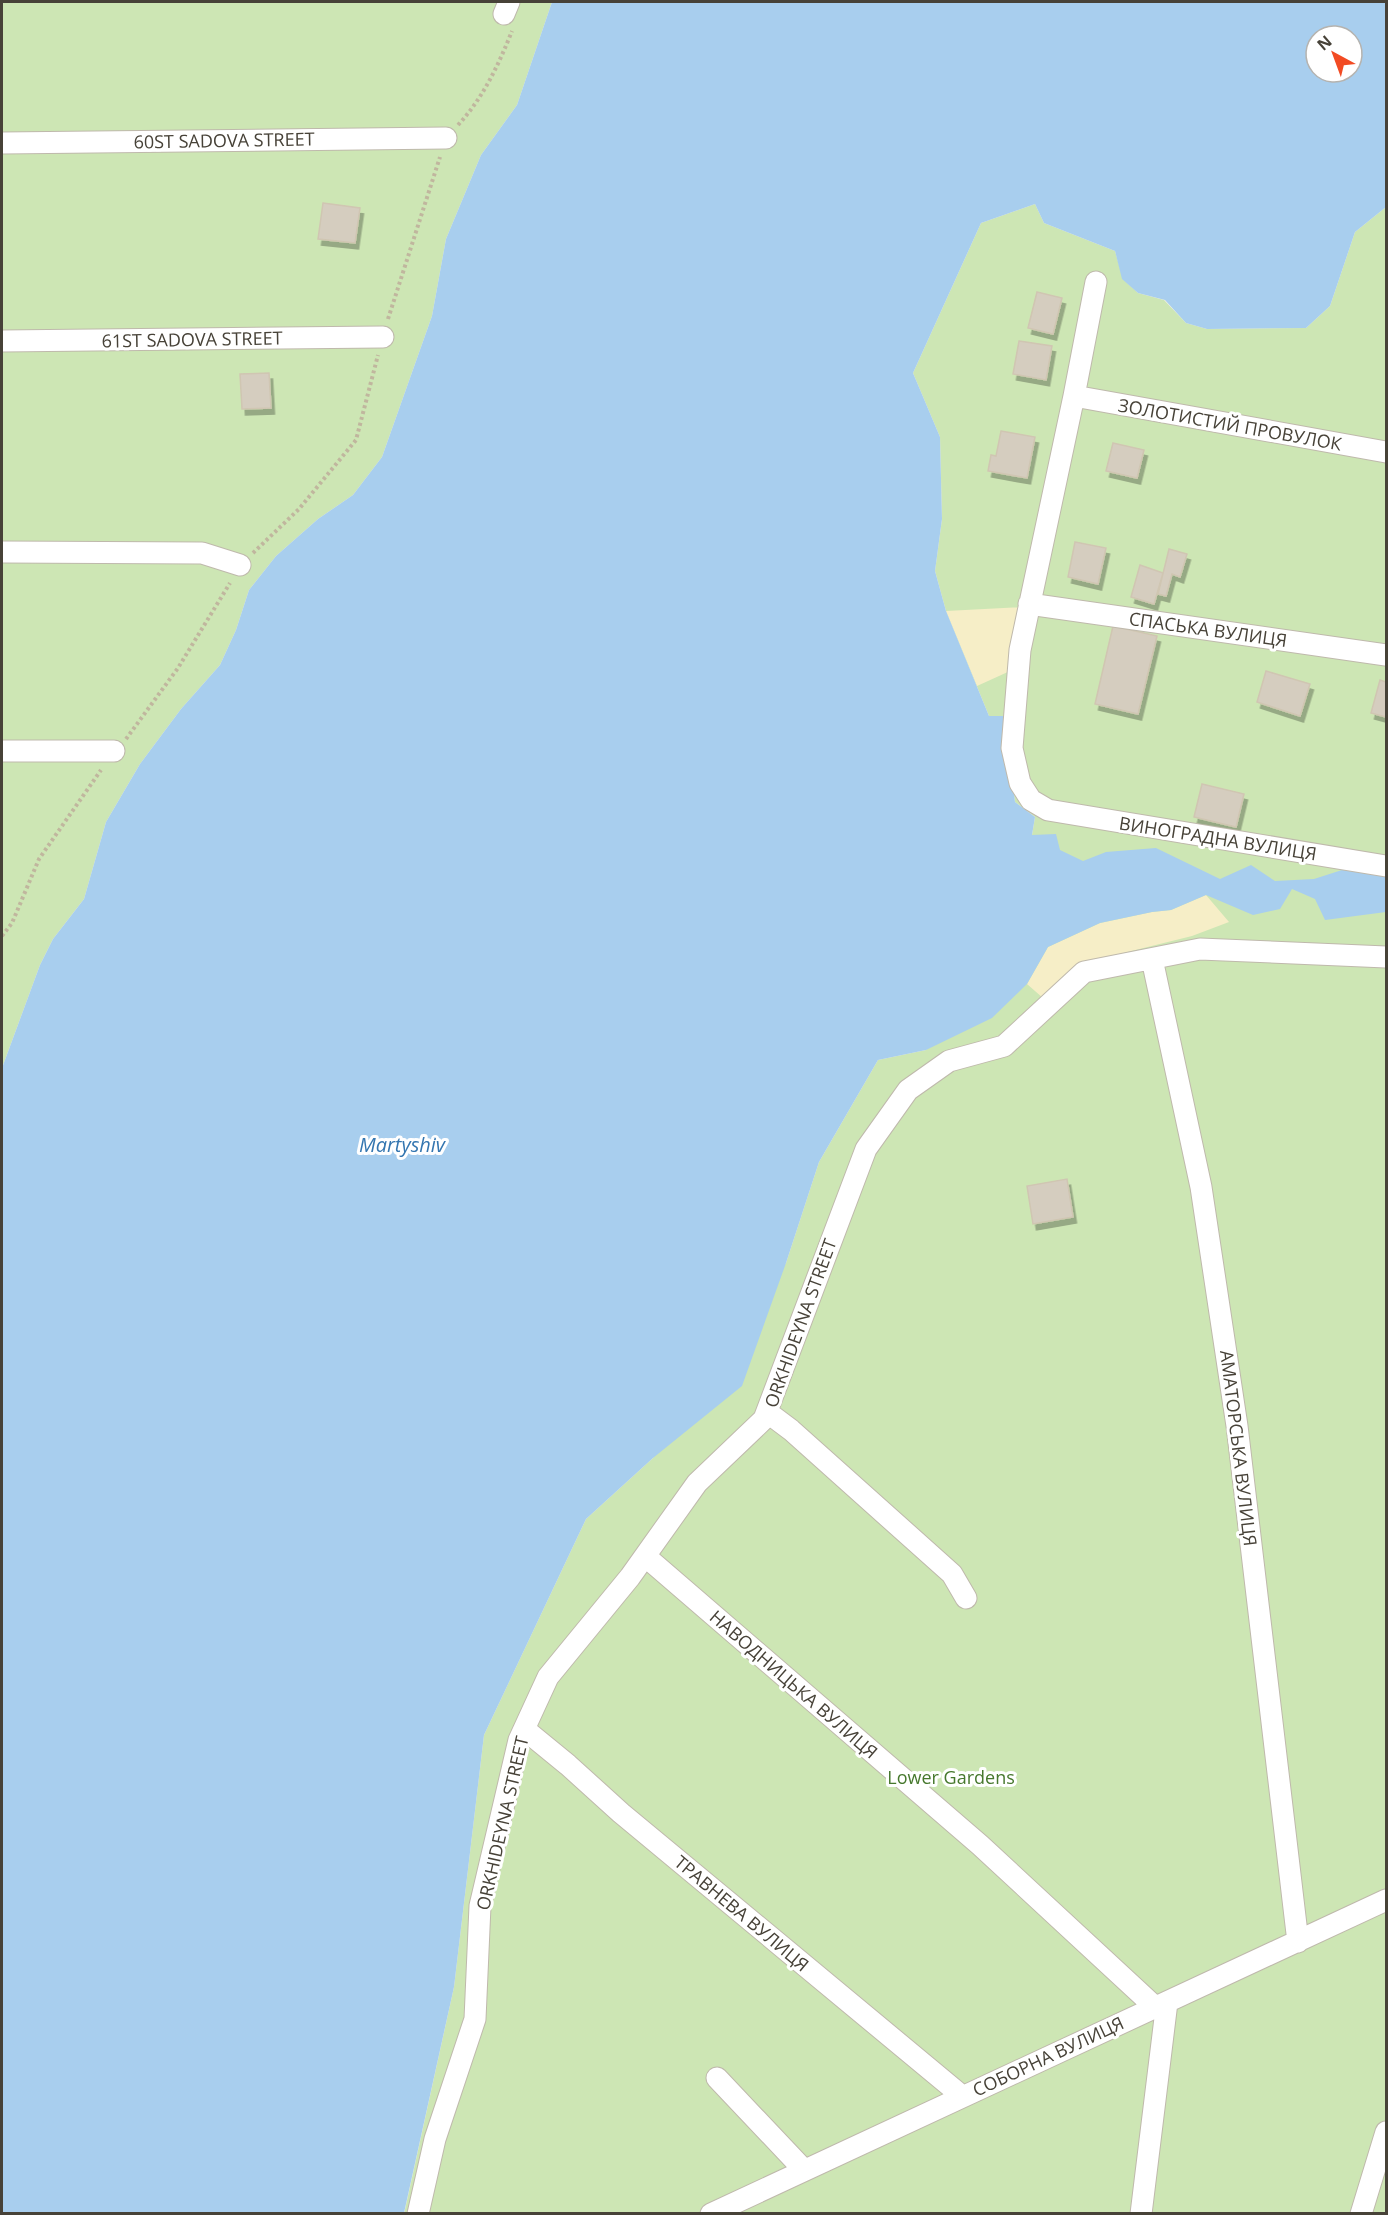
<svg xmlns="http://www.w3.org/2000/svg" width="1388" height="2215" viewBox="0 0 1388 2215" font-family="'Open Sans',sans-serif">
<defs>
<filter id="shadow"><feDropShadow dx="3.5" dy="6" stdDeviation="0" flood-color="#0004"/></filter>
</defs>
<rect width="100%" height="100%" fill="#f4f1e9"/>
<path fill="#cde6b4" d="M2 2H552L517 105 481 155 446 239 432 316 382 457 353 495 318 519 276 556 249 590 236 630 220 665 181 709 140 764 106 822 84 899 53 939 40 965 2 1068Z
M1035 204 1044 223 1115 251 1123 279 1138 293 1164 300 1186 323 1207 329 1306 328 1330 306 1355 232 1386 207V2213L404 2214 454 1987 484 1735 586 1519 653 1458 786 1263 819 1162 878 1060 926 1050 1032 835 1035 817 1015 802 1006 736 989 716 946 611 935 571 942 519 940 437 913 373 981 223Z"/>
<path fill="#f6eec7" d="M1022 607 1010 671 977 686 946 611Z
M1206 895 1229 922 1192 936 1083 963 1043 998 1027 984 1048 947 1100 923 1152 912 1171 910Z"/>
<path fill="#a8ceee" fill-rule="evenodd" d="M552 2H1386V207L1355 232 1330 306 1306 328 1207 329 1186 323 1165 300 1138 293 1122 279 1115 251 1044 223 1035 204 981 223 913 373 940 437 942 519 935 571 946 611 989 716H1005L1015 802 1035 817 1032 835 1056 834 1060 850 1083 861 1106 852 1156 848 1220 879 1251 865 1275 881 1314 879 1342 870 1386 876V912L1325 920 1315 899 1292 889 1280 909 1253 915 1206 895 1171 910 1152 912 1100 923 1048 947 1027 984 992 1018 926 1050 878 1060 819 1162 786 1263 742 1386 653 1458 586 1519 484 1735 454 1987 404 2213 2 2214V1068L40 965 53 939 84 899 106 822 140 764 181 709 220 665 236 630 249 590 276 556 318 519 353 495 382 457 432 316 446 239 481 155 517 105ZM1316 36H1352V72H1316Z"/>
<path fill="#d5cdbf" stroke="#d0c6b2" stroke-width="1.5" filter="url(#shadow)" d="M323 203 360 208 355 243 318 239Z
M1037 292 1062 298 1053 334 1028 328Z
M1019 341 1052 346 1046 380 1013 374Z
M269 373 271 408 242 409 240 374Z
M1001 431 1035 437 1027 478 988 471 991 455 996 456Z
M1113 443 1144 450 1137 478 1106 471Z
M1075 542 1106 548 1098 584 1068 577Z
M1169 549 1187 554 1180 577 1172 574 1166 596 1158 594Z
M1140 565 1163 573 1154 604 1131 597Z
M1113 626 1157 636 1138 714 1095 704Z
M1266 671 1310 684 1300 716 1257 702Z
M1380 680 1386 682V717L1371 713Z
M1202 784 1244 794 1236 827 1194 817Z
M1067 1179 1073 1217 1033 1224 1027 1186Z"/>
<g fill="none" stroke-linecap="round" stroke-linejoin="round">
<defs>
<path id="street" d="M504 14 509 2
M2 143 446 138
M1096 282 1074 396 1020 650 1012 748 1020 783 1031 800 1048 810 1386 866
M2 341 383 337
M1074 396 1386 452
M2 552 202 553 240 565
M1029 604 1386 655
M2 751H114
M1152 959 1201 1187 1237 1426 1298 1942
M767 1412 791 1430 952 1574 966 1598
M645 1556 980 1845 1155 2007
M524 1729 568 1765 621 1813 962 2096
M717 2078 804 2170
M418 2214 435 2139 475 2019 480 1906 519 1740 548 1677 630 1577 697 1483 764 1419 866 1149 908 1090 949 1061 1004 1046 1084 972 1200 949 1386 957
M711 2214 1386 1900
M1141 2214 1167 2002
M1361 2214 1386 2132"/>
</defs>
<use href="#street" stroke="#bfb9ac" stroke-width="23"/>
<path stroke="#c0b69e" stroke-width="4" stroke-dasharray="3 3" stroke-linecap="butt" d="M458 125C483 98 498 66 512 31
M388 319 440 157
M253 553 299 509 356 440 378 355
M126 739 178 668 230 583
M2 936 12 923 39 859 101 770"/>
<use href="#street" stroke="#fff" stroke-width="21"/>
</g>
<g text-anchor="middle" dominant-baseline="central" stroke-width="6" stroke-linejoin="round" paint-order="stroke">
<g font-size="18" fill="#474238" stroke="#fff">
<text transform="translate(224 140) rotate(-1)">60ST SADOVA STREET</text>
<text transform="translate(192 339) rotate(-1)">61ST SADOVA STREET</text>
<text transform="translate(1230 424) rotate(10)">ЗОЛОТИСТИЙ ПРОВУЛОК</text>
<text transform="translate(1208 629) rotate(8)">СПАСЬКА ВУЛИЦЯ</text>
<text transform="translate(1218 838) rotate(9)">ВИНОГРАДНА ВУЛИЦЯ</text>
<text transform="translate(800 1323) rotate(-70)">ORKHIDEYNA STREET</text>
<text transform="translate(1239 1448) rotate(83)">АМАТОРСЬКА ВУЛИЦЯ</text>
<text transform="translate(794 1684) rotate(41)">НАВОДНИЦЬКА ВУЛИЦЯ</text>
<text transform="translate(502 1823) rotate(-77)">ORKHIDEYNA STREET</text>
<text transform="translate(742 1913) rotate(40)">ТРАВНЕВА ВУЛИЦЯ</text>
<text transform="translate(1048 2056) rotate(-25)">СОБОРНА ВУЛИЦЯ</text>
</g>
<g font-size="18" fill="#46782d" stroke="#fff">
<text x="951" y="1777">Lower Gardens</text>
</g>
<g font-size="20" font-style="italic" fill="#3476b0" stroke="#fff">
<text x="402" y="1144">Martyshiv</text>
</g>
</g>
<rect width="1388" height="2215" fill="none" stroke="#474238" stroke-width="6"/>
<g transform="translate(1334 54) rotate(319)"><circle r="28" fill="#ffffff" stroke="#b5b3af" stroke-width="1.5"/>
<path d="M0-4.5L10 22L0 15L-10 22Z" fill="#f24b23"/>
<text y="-9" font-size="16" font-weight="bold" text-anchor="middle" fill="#474238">N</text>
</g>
</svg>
